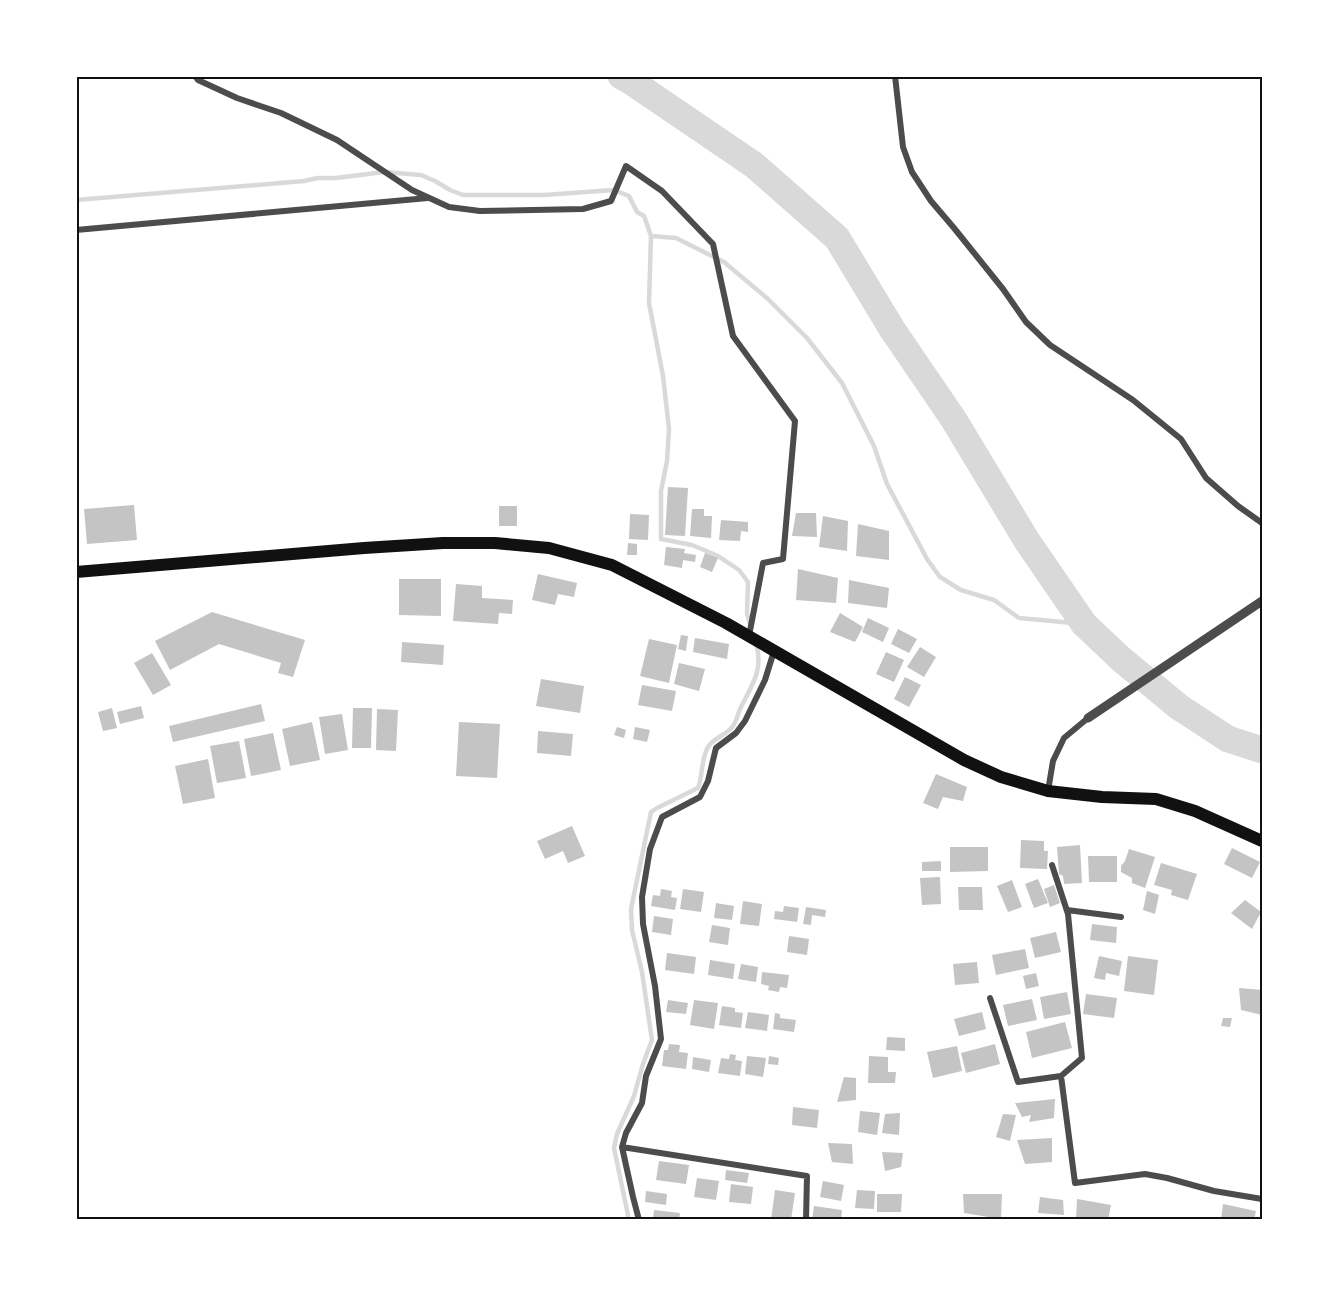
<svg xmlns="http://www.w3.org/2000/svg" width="1339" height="1296" viewBox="0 0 1339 1296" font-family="'Source Sans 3',sans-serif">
<rect width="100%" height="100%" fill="#fff"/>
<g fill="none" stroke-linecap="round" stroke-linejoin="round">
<path stroke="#d9d9d9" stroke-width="4.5" d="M76 200 304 181 318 178H336L384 172 421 175 435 181 450 190 463 195H544L614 190 629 196 637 212 644 216 651 236 649 303 663 376 669 429 667 461 661 491V539L692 545 718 556 739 570 748 582 747 613 750 624
M651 236 676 238 724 262 768 299 807 338 842 383 874 446 887 484 927 559 940 577 961 590 994 600 1019 618 1084 624
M629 1220 614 1148 617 1134 634 1096 643 1064 652 1040 642 972 632 930 631 909 651 812 657 808 698 788C703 775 701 759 708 747 713 738 727 735 733 726 736 722 738 714 740 709 752 685 764 670 756 643"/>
<path stroke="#d9d9d9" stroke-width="27" d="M621 76 632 82 754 165 837 238 892 329 954 420 1027 541 1084 624 1121 659 1179 707 1228 739 1262 750"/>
</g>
<path fill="#c4c4c4" d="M668 487 688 488 685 536 665 535Z
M134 505 137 540 87 544 84 509Z
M499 506H517V526H499Z
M692 509H704V516H712L711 538 690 536Z
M796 513H816L817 537 792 536Z
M630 514 649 515 648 540 629 539Z
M823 516 848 521 847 551 819 547Z
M721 520 748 522V532L741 531 740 541 719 540Z
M858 524 889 531V560L856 556Z
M628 543 637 544V555H627Z
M666 547 685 549 684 553 696 555 695 562 683 560 682 568 664 565Z
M705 553 718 558 712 572 700 567Z
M798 569 838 578 836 603 796 600Z
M538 574 577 583 574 597 558 594 555 605 532 600Z
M399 579H441V616L399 615Z
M849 580 889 588 887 608 848 603Z
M456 584 482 586V598L513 600 512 614 499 613 498 624 453 621Z
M212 612 305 640 293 677 278 673 281 663 219 644 170 670 155 641Z
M840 613 863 627 855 642 830 632Z
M868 618 889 628 883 642 862 632Z
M898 629 917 639 909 653 891 644Z
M681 635 688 636 686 651 678 649Z
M695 638 729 644 727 659 693 652Z
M649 639 677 645 669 683 640 676Z
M402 642 444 645 443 665 401 662Z
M920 647 936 657 924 677 907 667Z
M886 652 904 660 894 682 876 674Z
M152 653 171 685 153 695 134 663Z
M679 663 705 669 699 691 674 684Z
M905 677 921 685 909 707 894 699Z
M541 679 584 686 580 713 536 706Z
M642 685 676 691 672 711 638 705Z
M261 704 265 721 173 742 169 726Z
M141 706 144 718 120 724 117 712Z
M112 708 117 728 103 731 98 712Z
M353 708H372L371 748H352Z
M377 709 398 710 396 751 376 750Z
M342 714 348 750 325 754 319 717Z
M312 722 320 760 290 766 282 729Z
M459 722 500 724 497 778 456 776Z
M617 727 626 730 624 738 614 735Z
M635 727 650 730 647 742 633 739Z
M538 731 573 734 571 756 537 753Z
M273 733 281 770 251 776 244 739Z
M239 741 246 778 217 783 210 746Z
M208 759 215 798 183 804 175 766Z
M936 774 967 787 963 801 943 797 938 809 923 803Z
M572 826 585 856 568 863 563 851 545 859 537 841Z
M1021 840 1044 841V851H1048L1047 869 1020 868Z
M1080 845 1082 883 1064 884 1063 876 1059 874 1057 847Z
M950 847H988V871L950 872Z
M1232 848 1260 862 1252 878 1224 864Z
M1129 849 1155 857 1145 888 1132 883V878L1121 872V866L1125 861Z
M1088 856H1117V882H1089Z
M941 861V871H922V862Z
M1161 863 1197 874 1188 900 1171 895 1172 890 1154 885Z
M940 877 941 904 922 905 920 878Z
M1038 879 1048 903 1034 908 1025 884Z
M1012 880 1022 907 1008 912 997 886Z
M1054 885 1060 903 1050 907 1044 889Z
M958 887H982L983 910H959Z
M661 889 672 891 671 897 677 898 675 910 651 906 653 895 660 896Z
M683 889 704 892 701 912 680 909Z
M1147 891 1159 895 1155 914 1143 910Z
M1245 900 1261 912 1252 929 1231 913Z
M743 901 762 904 759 926 740 924Z
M716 903 734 906 732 920 714 918Z
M784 906 799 908 797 922 774 919 775 911 783 912Z
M806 907 826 910 825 917 812 915 811 925 803 924Z
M654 916 673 919 671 935 652 932Z
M1092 924 1117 927 1116 943 1090 940Z
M712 925 730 928 728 945 709 942Z
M1056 932 1061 952 1035 958 1030 938Z
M789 936 809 939 807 955 787 952Z
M1025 949 1029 968 996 975 992 955Z
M667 953 696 957 694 974 665 970Z
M1099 956 1122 961 1119 976 1106 973 1105 980 1094 978Z
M1128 956 1158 960 1154 995 1124 991Z
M710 960 735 964 733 979 708 975Z
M977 962 979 983 955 985 953 964Z
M741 964 758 967 756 982 738 979Z
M762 972 789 975 787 988 780 987 779 992 768 990 769 986 761 984Z
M1036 973 1039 986 1026 989 1023 976Z
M1239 988 1262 990V1015L1241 1010Z
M1067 992 1071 1014 1044 1019 1040 997Z
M1086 994 1117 998 1114 1018 1083 1014Z
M1032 999 1037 1020 1008 1026 1003 1005Z
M668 1000 688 1003 686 1014 666 1012Z
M694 1000 718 1003 714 1029 690 1025Z
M722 1006 735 1008V1012L743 1013 741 1028 719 1025Z
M748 1012 769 1015 767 1031 745 1028Z
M982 1012 986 1029 959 1036 954 1019Z
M775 1013 780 1014V1018L796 1020 794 1032 773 1029Z
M1223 1018H1232L1230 1027 1221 1026Z
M1065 1022 1072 1048 1032 1058 1026 1032Z
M887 1037 905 1038V1051L886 1050Z
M669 1044 680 1045 679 1052 688 1053 686 1069 662 1066 664 1050H668Z
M995 1044 1000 1064 966 1073 961 1053Z
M957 1046 962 1071 933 1078 927 1052Z
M730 1054 736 1055 735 1060 742 1061 740 1076 718 1073 721 1058 729 1059Z
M747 1056 766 1058 763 1077 745 1074Z
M769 1056 779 1058 778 1065 768 1064Z
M869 1056 888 1057V1072H896L895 1083H868Z
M693 1057 711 1060 709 1072 692 1069Z
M844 1077 856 1078V1100L837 1102Z
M1055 1099 1054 1118 1029 1122 1031 1115 1022 1117 1015 1103Z
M793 1107 819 1110 817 1128 792 1125Z
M860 1111 880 1113 877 1135 858 1132Z
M900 1113 899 1135 882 1133 885 1114Z
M1003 1114 1016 1115 1010 1141 996 1137Z
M1052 1138V1162L1025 1164 1017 1140Z
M828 1143 852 1144 853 1164 832 1162Z
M882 1152 903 1153 901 1167 885 1171Z
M659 1161 689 1165 686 1184 656 1180Z
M726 1170 749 1173 747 1183 725 1180Z
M697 1178 719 1181 716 1200 694 1197Z
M823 1181 844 1185 841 1201 820 1197Z
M731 1184 753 1187 751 1204 729 1202Z
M775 1190 795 1193 791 1220H771Z
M857 1190 875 1191 874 1209 855 1208Z
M646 1191 667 1194 666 1205 645 1202Z
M877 1194H902L901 1212H877Z
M963 1194H1002L1001 1219 964 1213Z
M1040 1197 1063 1200 1064 1215 1038 1213Z
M1077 1199 1111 1205 1108 1220H1076Z
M1223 1204 1256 1211 1254 1220H1221Z
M814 1206 842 1210 841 1220H812Z
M654 1210 680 1213 679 1220H653Z"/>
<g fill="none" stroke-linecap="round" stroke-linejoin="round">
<path stroke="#4c4c4c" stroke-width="6" d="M195 76 198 80 237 98 281 113 337 140 412 190 449 207 480 211 583 209 611 201 626 166 662 191 713 244 733 336 795 421 783 559 763 563 749 636
M895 76 903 147 912 172 931 201 954 228 1003 289 1026 322 1050 345 1133 400 1181 439 1206 478 1238 506 1262 523
M76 230 428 198
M1048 791 1053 761 1064 738 1088 718
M1052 865 1068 914 1082 1058 1061 1076 1075 1183 1145 1174 1167 1178 1214 1191 1262 1199
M1067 910 1121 917
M990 998 1018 1082 1061 1076
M622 1147 807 1176 806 1220
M639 1220 633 1197 622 1147 626 1133 642 1103 646 1076 661 1039 655 986 643 924 642 897 650 849 662 817 700 797 708 781 716 748 736 733 745 721 765 680 774 651"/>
<path stroke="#4c4c4c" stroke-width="9" d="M1088 718 1262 601"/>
<path stroke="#111" stroke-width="12" d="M76 572 364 548 443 543H495L549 548 612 565 726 623 964 760 1001 777 1048 791 1102 797 1156 799 1195 811 1262 841"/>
</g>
<rect width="1339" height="1296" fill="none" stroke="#ffffff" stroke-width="156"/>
<rect x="78" y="78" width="1183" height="1140" fill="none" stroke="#111" stroke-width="2"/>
</svg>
